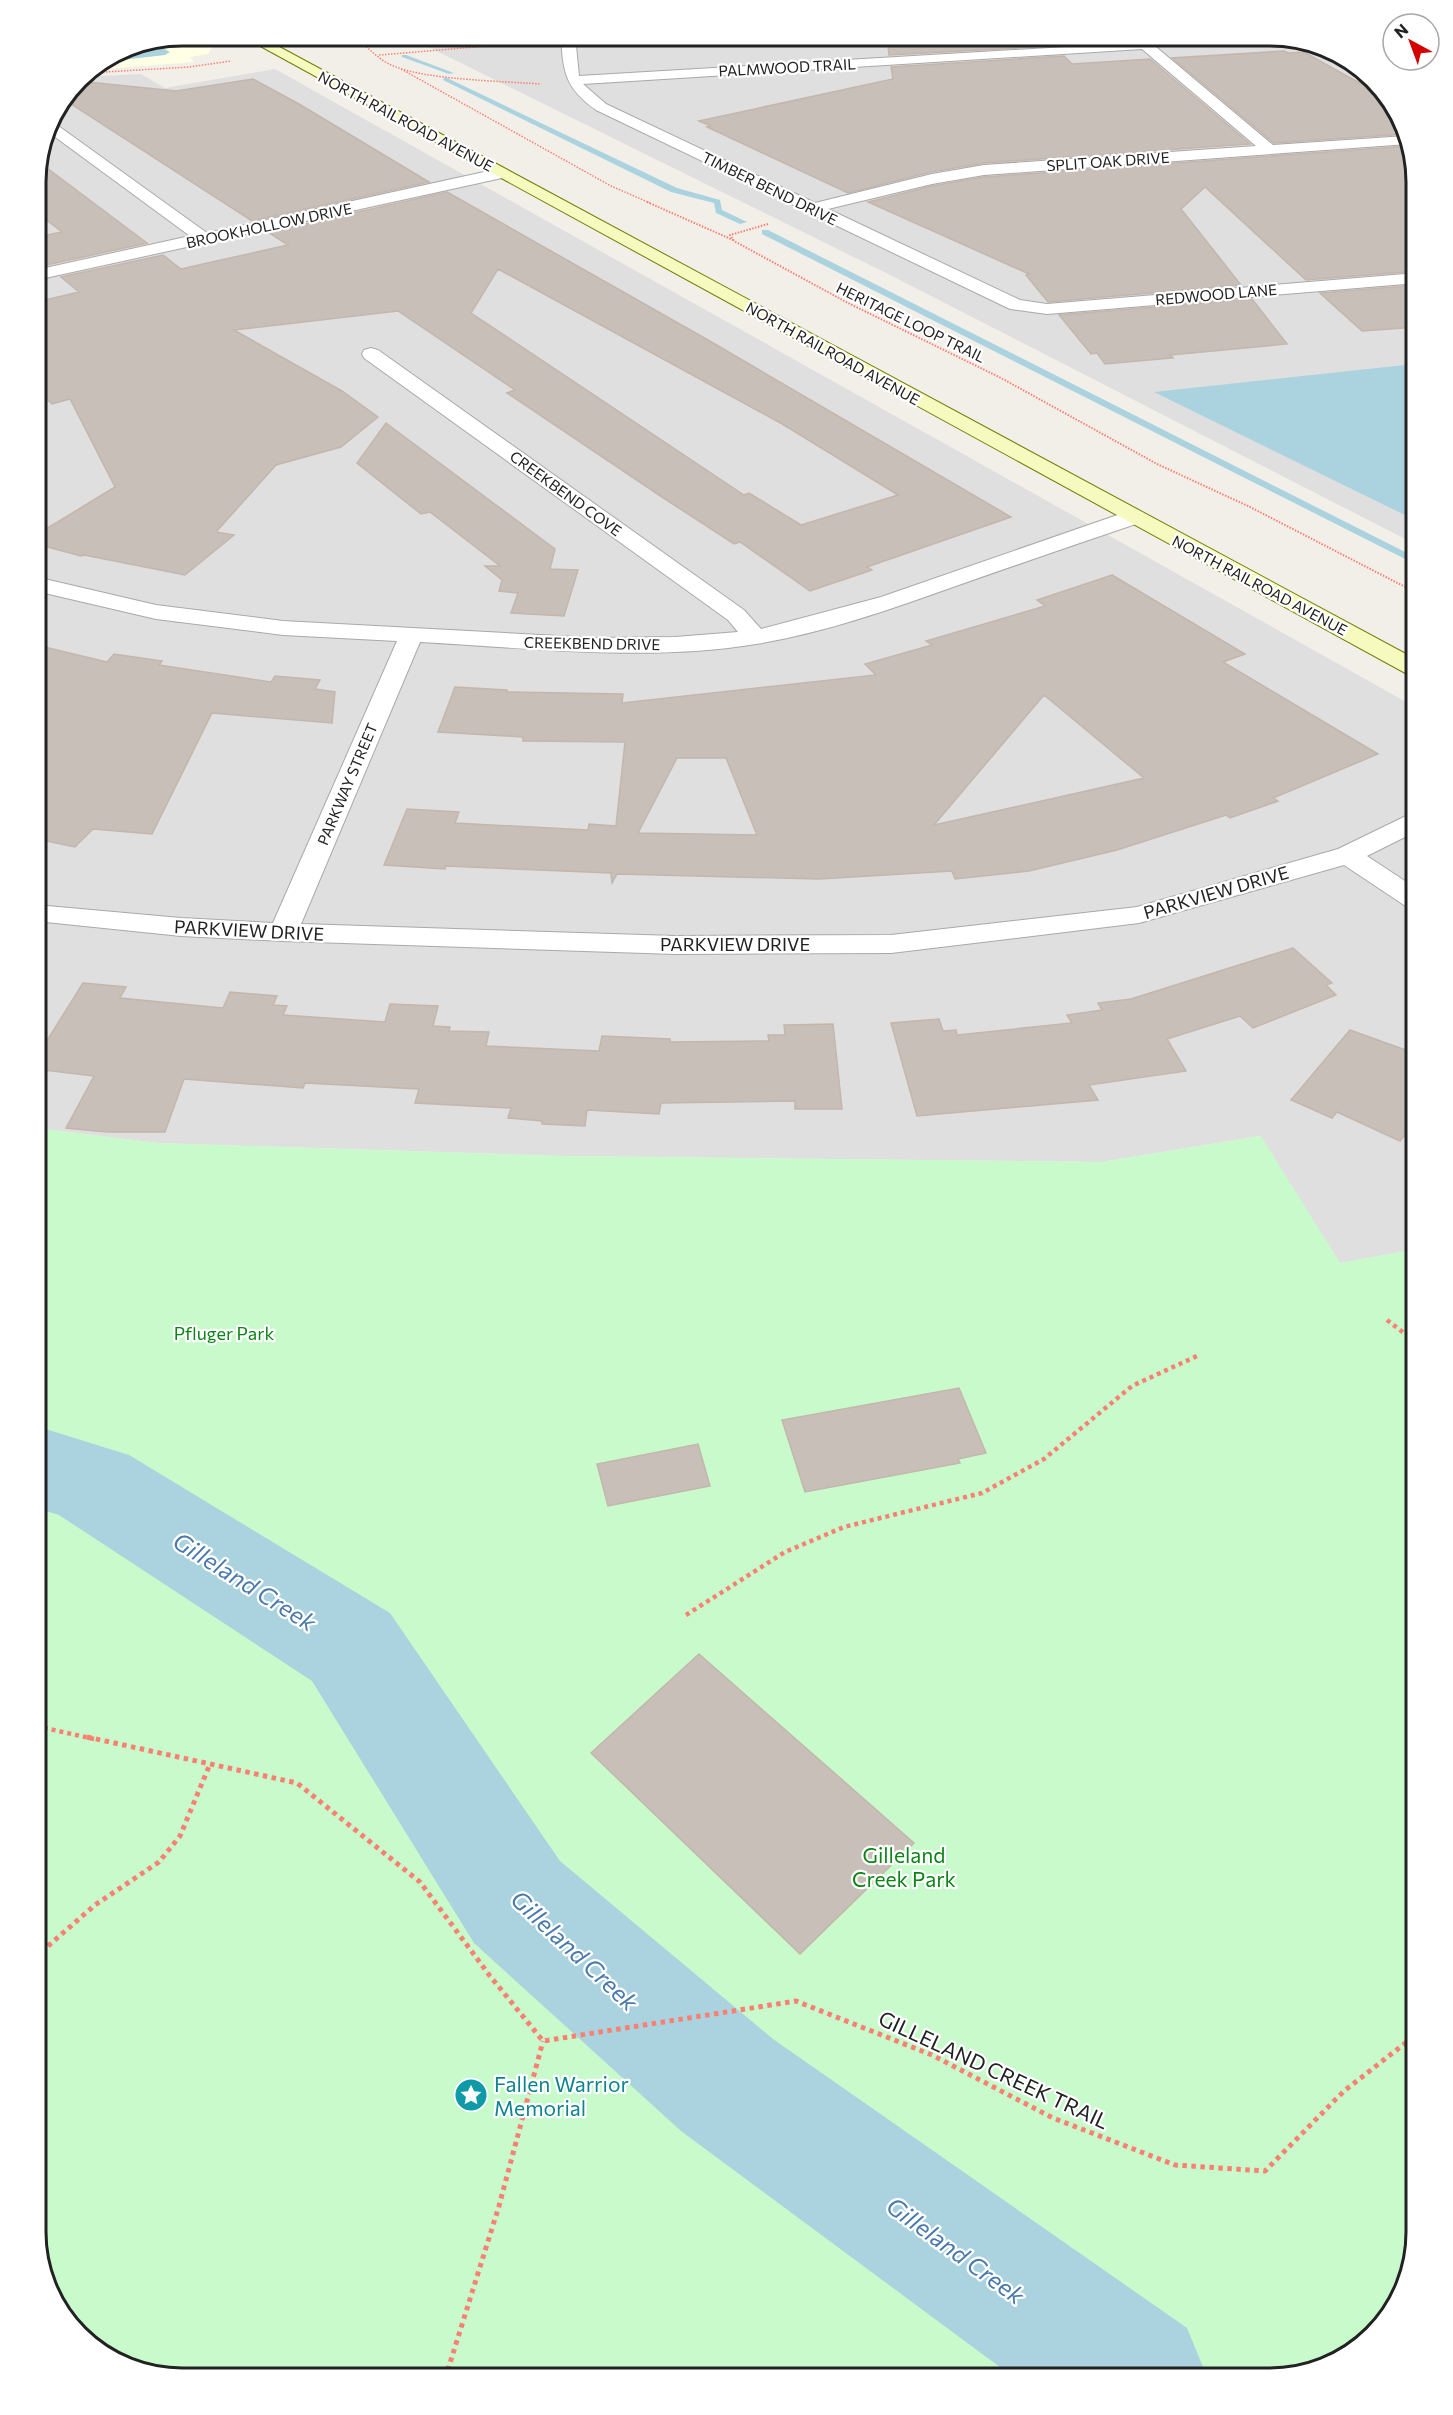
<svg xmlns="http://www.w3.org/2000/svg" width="1453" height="2415" viewBox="0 0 1453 2415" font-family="Commissioner,sans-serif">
<rect width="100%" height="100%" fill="#f2efe9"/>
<path fill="#e0dfdf" d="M406 36H1280L1352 61 1402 117 1417 183V545L886 273Z
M275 69 1417 708V1249L1340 1263 1260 1136 1101 1162 562 1156 157 1143 36 1128V173L47 126 81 77 141 74 165 88Z"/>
<path fill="#ffffe5" d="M183 36H205L215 42 208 54 190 57 194 62 93 70 127 47Z"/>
<path fill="#c8facc" d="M36 1128 157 1143 562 1156 1101 1162 1261 1136 1340 1263 1417 1249V2233L1397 2306 1336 2364 1270 2379H173L101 2354 51 2298 36 2232Z"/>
<path fill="#aad3df" d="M152 42 170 52 165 55 105 62 127 47Z
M1414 364 1417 366V521L1154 392Z"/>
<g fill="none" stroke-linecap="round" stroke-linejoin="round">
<path fill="#aad3df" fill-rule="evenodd" d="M402 55H406L454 73 449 74 402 57Z
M445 77 677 188 720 200 722 210 747 222 740 224 716 213 714 203 671 192 443 80Z
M762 230H768L1417 558V565L762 234Z"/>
<path fill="#aad3df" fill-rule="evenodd" d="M36 1426 129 1455 390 1613 560 1861 773 2039 1187 2328 1208 2379H1016L681 2131 474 1943 312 1681 59 1515 36 1508Z"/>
</g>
<path fill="#c7bfb8" stroke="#c4b6ab" stroke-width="1.5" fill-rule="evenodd" d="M887 36H1042L1052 46 889 55Z
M1284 51 1288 53 1304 52 1383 96 1402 117 1406 134 1274 143 1172 58Z
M1064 56 1072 64 1150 59 1250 144 984 163 931 172 848 193 707 127 711 126 699 121 893 79 891 67Z
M253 79 299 104 429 182 252 221 65 100 78 81 176 91Z
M1408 146 1417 183V271L1306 280 1205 187 1181 209 1241 285 1048 302 1026 275 1029 274 868 202 932 186 984 177Z
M39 162 147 243 47 265 36 256V237L62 232 36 212V173Z
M447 192 708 340 1011 517 867 567 872 570 810 591 740 542 734 544 662 497 507 393 515 390 398 311 234 330 342 391 378 417 341 447 276 465 216 532 234 535 185 575 84 555 81 556 36 544V535L115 487 70 399 52 404 36 389V302L79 292 61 277 163 255 181 269 288 245 268 232ZM498 269 784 425 898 495 801 525 749 493 744 495 471 313Z
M1417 285V327L1362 331 1320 293Z
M1252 299 1287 344 1170 355 1173 358 1105 364 1097 353 1091 354 1059 315Z
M386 423 555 549 550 569 578 570 564 616 511 613 518 593 499 591 502 580 485 566H500L430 512 421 514 357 463Z
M1112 575 1245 654 1223 662 1378 754 1273 798 1278 801 1230 818 1226 815 1117 850 1029 871 955 879 952 871 819 879 617 874 612 883 611 873 446 866 445 869 384 865 407 809 459 812 455 823 588 830 589 824 616 826 625 742 523 741V737L438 732 455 687 507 690V692L623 694 622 703 876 675 865 664 932 645 926 641 1045 606 1037 600ZM1044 695 1144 778 934 825ZM677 758H726L757 835 638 833Z
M36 645 107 662 114 654 162 661 159 665 271 682 275 676 320 680 315 689 335 692 332 723 212 713 152 834 93 829 75 847 36 839Z
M1293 948 1332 983 1326 985 1336 995 1253 1028 1240 1016 1167 1039 1186 1071 1089 1085 1098 1100 917 1116 891 1023 939 1019 943 1031 956 1030 957 1035 1072 1023 1067 1015 1102 1010 1098 1003 1131 999Z
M83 983 126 987 120 998 223 1008 230 992 277 996 273 1005 287 1006 283 1015 385 1022 390 1004 438 1006 433 1026 450 1027 449 1031 489 1032 486 1046 599 1051 602 1036 670 1039V1042L769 1041 768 1035H785L784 1025 833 1024 842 1109H795V1101L661 1103 659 1114 587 1110 585 1126 542 1124V1121L508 1118 511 1108 415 1103 419 1089 305 1083 303 1088 184 1079 165 1132H107L66 1128 94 1076 36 1069V1058Z
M1350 1030 1417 1054V1120L1400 1141 1337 1112 1332 1118 1291 1100Z
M959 1388 986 1453 958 1459 960 1463 805 1492 782 1420Z
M698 1444 710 1486 608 1506 597 1464Z
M699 1654 914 1843 800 1954 591 1753Z"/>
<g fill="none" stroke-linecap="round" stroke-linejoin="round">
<defs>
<path id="street" d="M561 36H575L579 76 1150 42 1273 145 1406 136 1408 144 984 175 932 184 828 209 1020 300 1047 304 1417 273V283L1047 314 1010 309 596 110C565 88 563 72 561 36ZM1142 49 1256 146 984 165 932 174 815 203 606 104 583 84Z
M48 124 57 125 207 233 502 168 510 173 502 178 36 280V270L190 236 47 131Z
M371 348 378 350 744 610 761 629 881 597 1126 512 1134 511 1142 512 1145 517 1142 522C1079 543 1016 565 953 587 889 610 823 633 756 644 646 662 531 648 420 642L301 924 675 936 891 935 1137 907 1338 849 1408 815 1417 813V831L1367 856 1417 889V909L1407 907 1344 865 1139 923 891 953 675 954 283 941 181 936 36 921V905L181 918 273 923 397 641 283 635 156 619 36 591V577L156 605 283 621 596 638 675 637 738 632 728 620 364 358 362 354 364 350Z"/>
<path id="secondary" d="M242 36H259L1417 660V677L1409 675Z"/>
</defs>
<use href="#street" stroke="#a9a9a9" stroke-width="2"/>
<use href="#secondary" stroke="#707d05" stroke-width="2"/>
<path stroke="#fa8072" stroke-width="1.5" stroke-dasharray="1.5 1.5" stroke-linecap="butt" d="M330 44 356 39C367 46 377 58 389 64 420 80 502 81 540 84
M379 55 536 42
M401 69 611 186 650 203
M88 73 189 67 231 61"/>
<path stroke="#fa8072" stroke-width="2" stroke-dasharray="1.5 1.5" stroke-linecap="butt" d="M647 202 733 240
M768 224 730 235 734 241 848 303 1001 378 1157 464 1250 507 1417 593"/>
<path stroke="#fa8072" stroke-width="4.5" stroke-dasharray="4 4" stroke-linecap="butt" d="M1387 1320 1417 1343
M686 1615 785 1552 844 1527 982 1493 1044 1459 1132 1386 1197 1356
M36 1726 94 1739"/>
<path stroke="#fa8072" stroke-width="5" stroke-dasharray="4.5 4.5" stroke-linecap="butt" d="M87 1737 297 1783 420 1882 490 1976 543 2041 796 2001 932 2055 1053 2118 1175 2165 1265 2171 1344 2091 1417 2034
M48 1946 95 1905 159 1862 180 1836 210 1764
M445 2379 499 2206 543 2041"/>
<use href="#street" fill="#fff" fill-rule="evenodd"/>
<use href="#secondary" fill="#f7fabf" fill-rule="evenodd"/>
</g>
<defs>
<symbol id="sight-disc" viewBox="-11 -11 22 22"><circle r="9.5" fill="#0f9aa8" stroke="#fff"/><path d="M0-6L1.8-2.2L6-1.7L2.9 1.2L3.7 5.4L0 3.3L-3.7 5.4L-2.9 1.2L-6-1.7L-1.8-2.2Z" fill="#fff"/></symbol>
</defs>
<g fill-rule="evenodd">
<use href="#sight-disc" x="452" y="2076" width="38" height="38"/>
</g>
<g text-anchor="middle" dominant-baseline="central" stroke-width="4.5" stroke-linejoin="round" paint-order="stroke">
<g font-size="15" fill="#222" stroke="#fff">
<text transform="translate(787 67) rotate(-3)">PALMWOOD TRAIL</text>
<text transform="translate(406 121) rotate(28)">NORTH RAILROAD AVENUE</text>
<text transform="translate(1108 161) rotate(-4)">SPLIT OAK DRIVE</text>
<text transform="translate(770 188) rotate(26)">TIMBER BEND DRIVE</text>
<text transform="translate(269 225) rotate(-12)">BROOKHOLLOW DRIVE</text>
<text transform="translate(1216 294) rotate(-5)">REDWOOD LANE</text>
<text transform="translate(911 322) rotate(26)">HERITAGE LOOP TRAIL</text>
<text transform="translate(833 353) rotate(29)">NORTH RAILROAD AVENUE</text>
<text transform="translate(566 493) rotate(36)">CREEKBEND COVE</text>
<text transform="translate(1260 585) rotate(28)">NORTH RAILROAD AVENUE</text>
<text transform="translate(592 643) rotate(1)">CREEKBEND DRIVE</text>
<text transform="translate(347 784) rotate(-67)">PARKWAY STREET</text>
</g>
<g font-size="18" fill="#222" stroke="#fff">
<text transform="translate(1216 892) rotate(-16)">PARKVIEW DRIVE</text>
<text transform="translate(249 930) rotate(3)">PARKVIEW DRIVE</text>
<text x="735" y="944">PARKVIEW DRIVE</text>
</g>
<g font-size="18" fill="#0c8416" stroke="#fff">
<text x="224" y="1333">Pfluger Park</text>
</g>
<g font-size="21" fill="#0c8416" stroke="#fff">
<text x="904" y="1854">Gilleland<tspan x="904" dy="24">Creek Park</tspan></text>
</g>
<g font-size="21" fill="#222" stroke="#fff">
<text transform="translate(994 2069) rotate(25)">GILLELAND CREEK TRAIL</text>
</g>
<g font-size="21" fill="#0d838f" stroke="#fff" text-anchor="start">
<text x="494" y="2083">Fallen Warrior<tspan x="494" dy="24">Memorial</tspan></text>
</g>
<g font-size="24" font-style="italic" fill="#4a7aab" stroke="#fff">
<text transform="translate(245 1581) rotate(32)">Gilleland Creek</text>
<text transform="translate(575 1950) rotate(43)">Gilleland Creek</text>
<text transform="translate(956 2250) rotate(36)">Gilleland Creek</text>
</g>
</g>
<path d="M0 0H1453V2415H0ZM182 46H1270A136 136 0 0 1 1406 182V2232A136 136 0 0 1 1270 2368H182A136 136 0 0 1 46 2232V182A136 136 0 0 1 182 46Z" fill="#fff" fill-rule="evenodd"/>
<path fill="none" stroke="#222" stroke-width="3" d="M182 46H1270A136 136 0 0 1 1406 182V2232A136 136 0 0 1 1270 2368H182A136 136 0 0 1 46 2232V182A136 136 0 0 1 182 46Z"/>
<g transform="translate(1411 42) rotate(319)"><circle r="28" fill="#ffffff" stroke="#a7a7a7" stroke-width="1.5"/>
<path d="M0-4.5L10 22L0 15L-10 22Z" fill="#d40000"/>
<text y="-9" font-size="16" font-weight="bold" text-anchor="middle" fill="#222222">N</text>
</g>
</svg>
